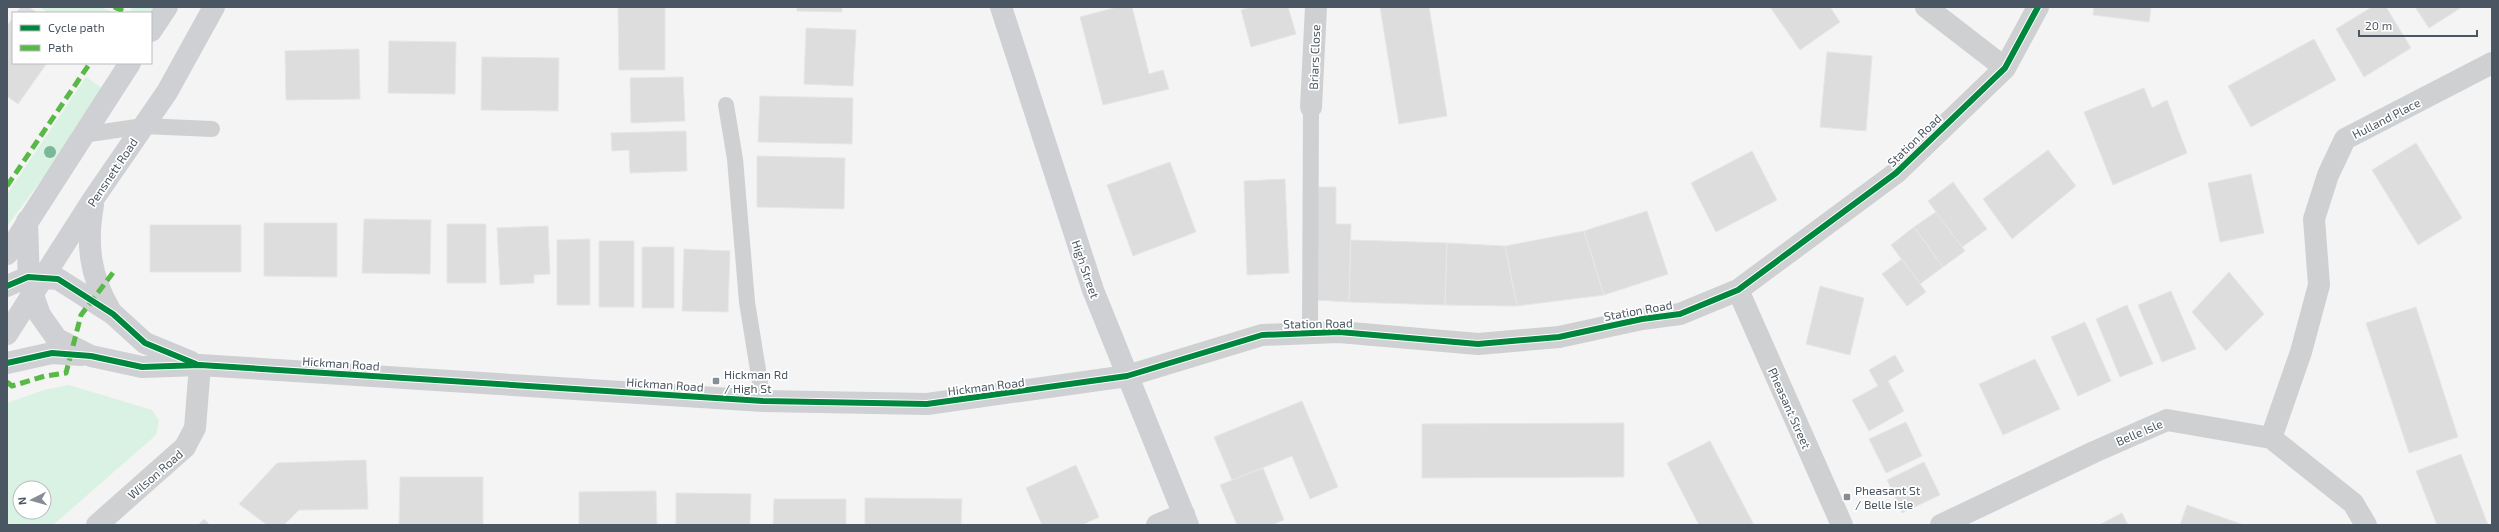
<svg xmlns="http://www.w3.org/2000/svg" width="2499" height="532" viewBox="0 0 2499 532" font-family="'Exo 2',sans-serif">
<rect width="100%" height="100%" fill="#f4f4f4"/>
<path fill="#d9f2e3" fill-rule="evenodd" d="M40 7H101L113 13H48Z
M133 7H156L151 13H129Z
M86 77 102 88 45 175 7 226V194Z
M69 385 152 410 159 421 156 435 53 525H7V403L44 390ZM20 488H44V512H20Z"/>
<path fill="#ddddde" stroke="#e5e6e7" d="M21 7H29L37 13H16Z
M618 7H665V70H619Z
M797 7H842V12L797 11Z
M1117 7H1132L1149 74 1163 70 1169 89 1103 105 1080 17Z
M1251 7H1288L1296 34 1251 47 1241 10Z
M1380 7H1429L1447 116 1399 124Z
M1770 7H1830L1840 22 1800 50Z
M2094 7H2151L2149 22 2093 15Z
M2372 7H2386L2411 48 2364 77 2336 29Z
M2415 7H2462L2429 28Z
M13 18V63H47L18 104 7 96V26Z
M806 28 856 30 853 86 804 84Z
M2314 39 2336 80 2251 127 2228 86Z
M389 41 456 42 455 94 388 93Z
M359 49 360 99 286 100 285 51Z
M1827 52 1872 56 1866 131 1820 127Z
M482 57 559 58 558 111 481 110Z
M683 77 685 121 631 123 630 78Z
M2144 88 2152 108 2167 100 2187 153 2113 185 2084 112Z
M760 96 853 98 852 144 758 142Z
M686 131 687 171 630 173 629 150 612 151 611 133Z
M2416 143 2462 218 2418 245 2372 170Z
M2048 150 2076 186 2012 239 1983 199Z
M1752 151 1777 200 1716 232 1691 183Z
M757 156 845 158 844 209 757 207Z
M1170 162 1196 232 1133 256 1107 185Z
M2251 174 2264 233 2220 242 2208 183Z
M1285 179 1289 273 1247 275 1244 181Z
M1953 182 1987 229 1962 247 1928 201Z
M1316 187H1336V224H1351L1349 302 1315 300Z
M1647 211 1668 274 1604 295 1584 231Z
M1936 212 1965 251 1943 267 1914 227Z
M364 219 431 220 430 274 362 273Z
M264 223H337V277L264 276Z
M447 224H486V283H447Z
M150 225H241V272H150Z
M548 226 550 274 534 275V283L500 285 497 228Z
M1914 227 1943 267 1920 284 1891 245Z
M1584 231 1604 295 1517 306 1505 246Z
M590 239V305H557V240Z
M1351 240 1447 243 1445 305 1349 302Z
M599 241H634V307H599Z
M1447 243 1505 246 1517 306 1445 305Z
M642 247H674V308H642Z
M684 249 730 251 728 312 682 311Z
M1902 259 1926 292 1907 306 1882 274Z
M2229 272 2264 314 2226 351 2192 312Z
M1820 286 1864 298 1850 355 1806 344Z
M2171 291 2196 349 2162 362 2138 305Z
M2127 305 2153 364 2120 377 2096 319Z
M2416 307 2458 437 2409 453 2366 323Z
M2085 322 2111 381 2078 396 2051 337Z
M1895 355 1904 371 1888 381 1904 411 1869 431 1852 400 1878 386 1869 370Z
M2035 359 2060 409 2003 435 1979 384Z
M1302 401 1338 487 1310 499 1292 456 1232 480 1214 437Z
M1906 422 1922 456 1886 473 1869 439Z
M1624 423V477L1422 478V424Z
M1710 441 1754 525H1699L1667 463Z
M2461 454 2488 525H2437L2416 471Z
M366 460 368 509 299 510 284 525H267L239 504 277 463Z
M1924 462 1940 495 1902 513 1887 480Z
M1076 465 1099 517 1082 525H1042L1026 488Z
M1263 468 1284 520 1271 525H1237L1220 485Z
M400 477H483V525H399Z
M656 491 657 525H579V492Z
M676 493 751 494 750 525H676Z
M865 498 962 499 961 525H865Z
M774 499H846V525H773Z
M2187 505 2244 525H2180Z
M2122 513 2128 525H2099Z
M204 519 210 525H198Z"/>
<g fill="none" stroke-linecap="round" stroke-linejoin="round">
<path stroke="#ced0d2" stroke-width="16" d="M726 105 735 159 747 302 763 401
M83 135 143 126 212 129
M1310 333 1311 107"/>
<path stroke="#ced0d2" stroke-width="22" d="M1926 7 2005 68
M1311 107 1316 7
M1738 290 1842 525
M1127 376 1262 335 1339 332 1478 344 1559 337 1642 319 1680 314 1738 290 1896 173 2005 68 2038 7
M2271 438 2301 352 2319 285 2314 219 2328 175 2345 139 2492 63
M97 525 185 447 195 428 200 365
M1157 525 1184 514
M1941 525 2094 452 2167 420 2271 438 2353 503 2366 525"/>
<path stroke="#ced0d4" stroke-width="22" d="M1001 7 1093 290 1188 525
M151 31 167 7
M93 205C86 244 90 276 110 310
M27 221 29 284 40 315 57 339 91 356 142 367 200 365 763 401 927 404 1127 376
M7 254 130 63
M7 286 28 277 58 279 113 314 145 343 191 362
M7 334 94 198 167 92 214 7
M7 363 52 353 82 355"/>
<path stroke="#58b947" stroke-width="5" stroke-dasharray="10 5" stroke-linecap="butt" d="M114 7 123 11
M7 186 90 63
M7 382 12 386 45 376 66 373 81 315 115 270"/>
<defs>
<path id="cycleway" d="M7 286 28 277 58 279 113 314 145 343 196 364
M7 363 52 353 91 356 142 367 200 365 763 401 927 404 1127 376 1262 335 1339 332 1478 344 1559 337 1642 319 1680 314 1738 290 1896 173 2005 68 2038 7"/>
</defs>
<use href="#cycleway" stroke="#fff" stroke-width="8"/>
<use href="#cycleway" stroke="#00873e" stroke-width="6"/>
</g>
<circle fill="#7ab899" cx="50" cy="152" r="6"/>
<g fill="#868d94" stroke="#fff" stroke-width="1.5">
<rect x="712" y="377" width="8" height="8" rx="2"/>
<rect x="1843" y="493" width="8" height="8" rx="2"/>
</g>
<g text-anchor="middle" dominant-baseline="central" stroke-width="3.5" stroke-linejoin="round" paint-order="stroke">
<g font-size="12" fill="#4a5661" stroke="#fff">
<text transform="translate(1314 57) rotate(-88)">Briars Close</text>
<text transform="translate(2386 118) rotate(-27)">Hulland Place</text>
<text transform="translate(1914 140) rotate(-44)">Station Road</text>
<text transform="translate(112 172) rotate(-56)">Pensnett Road</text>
<text transform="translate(1086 269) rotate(71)">High Street</text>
<text transform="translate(1638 310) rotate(-10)">Station Road</text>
<text transform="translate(1318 323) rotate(-1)">Station Road</text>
<text transform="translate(341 363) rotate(4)">Hickman Road</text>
<text transform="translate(665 384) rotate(4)">Hickman Road</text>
<text transform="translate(986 386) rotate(-7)">Hickman Road</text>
<text transform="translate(1790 408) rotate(66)">Pheasant Street</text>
<text transform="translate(2139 432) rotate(-23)">Belle Isle</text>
<text transform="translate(155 474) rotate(-41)">Wilson Road</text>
</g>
<g font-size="12" fill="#4a5661" stroke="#fff" text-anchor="start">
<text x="724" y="374">Hickman Rd<tspan x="724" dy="14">/ High St</tspan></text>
<text x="1855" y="490">Pheasant St<tspan x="1855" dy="14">/ Belle Isle</tspan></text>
</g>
</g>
<rect width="2499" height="532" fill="none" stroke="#4a5661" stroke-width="16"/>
<rect x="12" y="12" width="140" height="52" fill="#ffffff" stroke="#b7bbc0"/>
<rect x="20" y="25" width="20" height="6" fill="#00873e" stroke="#b7bbc0"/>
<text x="48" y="32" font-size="12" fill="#4a5661">Cycle path</text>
<rect x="20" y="45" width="20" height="6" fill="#58b947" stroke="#b7bbc0"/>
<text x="48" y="52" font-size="12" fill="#4a5661">Path</text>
<g transform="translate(32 500) rotate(264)"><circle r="19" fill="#ffffff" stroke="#b7bbc0"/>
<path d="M0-3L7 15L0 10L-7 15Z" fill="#868d94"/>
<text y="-6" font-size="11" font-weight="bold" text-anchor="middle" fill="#4a5661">N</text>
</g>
<path d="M2359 30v6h118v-6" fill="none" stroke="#4a5661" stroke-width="2"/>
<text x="2365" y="30" font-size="12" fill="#4a5661" stroke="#ffffff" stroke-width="3" paint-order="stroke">20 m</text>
</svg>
